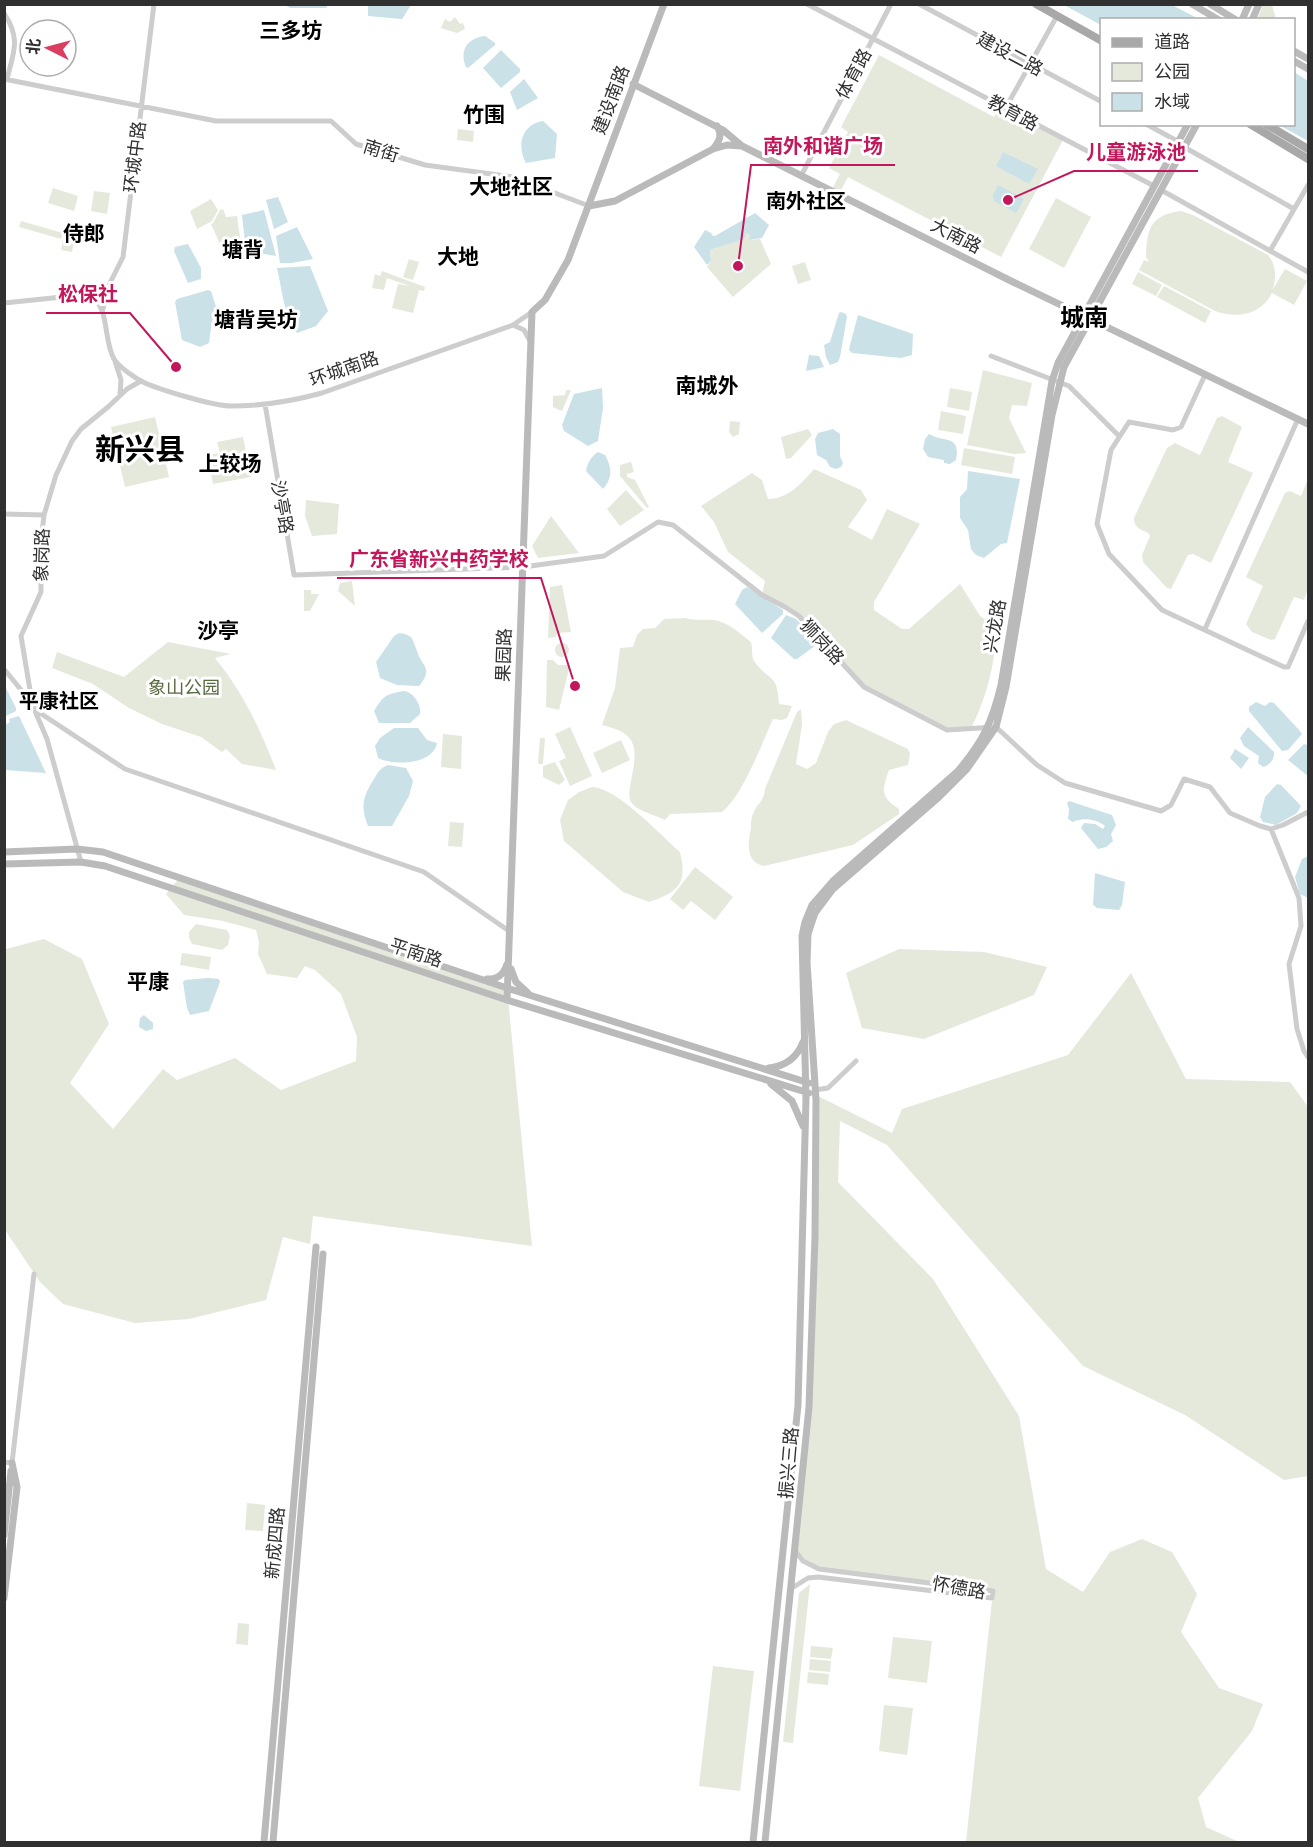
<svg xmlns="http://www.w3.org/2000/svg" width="1313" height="1847" viewBox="0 0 1313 1847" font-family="'Fira Sans','Noto Sans SC',sans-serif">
<rect width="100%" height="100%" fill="#fff"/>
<path fill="#e5e9dc" d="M1263 5H1272L1276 19H1257Z
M455 17 460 24 463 23 465 29 457 33 441 28 445 19 450 22Z
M879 55 994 117 1000 106 1063 140 1001 257 848 177 839 194 831 191 840 174 829 168 848 132 841 127Z
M458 129 474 131 473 142 457 140Z
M53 188 78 196 74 211 48 203Z
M94 191 110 193 107 214 91 211Z
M1056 198 1091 217 1064 268 1029 249Z
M211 199 218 210 212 221 197 229 190 211Z
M223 209 226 217 237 216 241 244 240 248 225 255 211 224 213 223 220 210Z
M1181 211 1193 215 1268 255C1277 266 1276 277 1273 289L1285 269 1307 281 1294 305 1272 293C1261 315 1237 319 1215 311L1139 270 1144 260 1149 262 1146 257C1147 229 1150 215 1181 211Z
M21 221 63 233 61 239 19 227Z
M65 227 76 229 72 252 61 250Z
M746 233 750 235 749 240 760 239 771 264 733 297 707 267 711 261 710 250 743 239Z
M409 259 419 262 413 280 403 277Z
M805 262 811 280 798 284 792 266Z
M382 271 425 287 424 291 419 290 413 313 392 308 398 284 410 286 387 278 384 290 372 288 375 274 380 276Z
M1138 272 1162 285 1156 296 1132 284Z
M1164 286 1211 311 1205 323 1157 297Z
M983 370 1032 383 1027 406 1012 405 1009 418 1026 453 1014 454 967 445Z
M950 388 972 392 969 411 947 407Z
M566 390H571L562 411 553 407V396L565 395Z
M941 411 966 416 963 434 938 430Z
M1222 416 1242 427 1228 462 1253 473 1211 563 1193 554 1188 555 1171 589 1167 588 1143 562 1142 555 1150 536 1148 533C1140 529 1134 528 1134 518L1167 448 1175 443 1200 455 1217 418Z
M155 417 169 477 125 487 111 427Z
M730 421 740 422 739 434 733 437 729 432Z
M808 429 812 435 791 458 786 459 781 437Z
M243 437 251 477 213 484 207 455 220 453 217 442Z
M964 448 1015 457 1012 474 961 465Z
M631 462 634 472 627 474V477L635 480 649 507 647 508 620 476V465Z
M814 469 861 490 867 500 848 527 872 540 887 509 920 524 874 602V610L902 629H909L960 584 980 616 997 628C994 667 988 693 971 729L947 730 864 687 799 616 762 595 765 581 728 552 714 522 701 506 752 473 762 480 768 499C788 499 802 483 814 469Z
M1308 479V589L1304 600 1294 597 1275 639 1271 640 1252 632 1246 624 1263 586 1246 577 1285 493 1290 491 1301 496Z
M626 490 644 510 620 526 607 509Z
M306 500 339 504 337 534 312 536 305 516Z
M551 516 579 553 538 558 532 546Z
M352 581 355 606 338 591 340 583Z
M562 585 571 632 558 633 555 637 548 638 550 587Z
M304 590H311V594H319L310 611H304Z
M685 618C695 621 704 619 714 620 729 622 740 634 751 642 753 649 751 655 754 661 759 668 765 673 771 678 778 683 778 696 779 704L792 706 787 718 782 720 773 719C762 743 742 797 722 812L670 814 665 820C655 815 637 811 631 802 623 790 647 749 625 734 619 729 609 727 602 725L615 688 620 648 633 647 637 635 643 629 655 628 664 619Z
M168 642 231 654 215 658C242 691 261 730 276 770L242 764 226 749 222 752 201 737 162 724 129 708 93 684 52 668 57 652 124 677Z
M555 650a7 7 0 1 1 14 0a7 7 0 1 1-14 0Z
M547 660H553L558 665H570L559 710 546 707Z
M801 709 802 725 796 764 807 769 816 763 828 732 834 724 846 720 908 749 910 754 908 765 889 770C882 790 880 797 899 809V814L853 845 764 866C745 862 748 843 751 828 751 823 751 817 753 814 757 803 764 802 765 789L797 712Z
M570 727 592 776 570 786 559 761 566 758 555 734Z
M443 734 462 736 461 769 441 767Z
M540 738H545L543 764H538Z
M621 740 630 760 602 773 593 753Z
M555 762 565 780 559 785 543 777V766Z
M592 787C619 789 658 833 680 852 688 884 678 892 649 902L623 892 564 841 560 820 568 800 579 792Z
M450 822 464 823 462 847 448 846Z
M695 867 733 897 715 920 691 901 683 910 670 899Z
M179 878 507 988 532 1246 313 1216 310 1244 283 1237 266 1300 189 1319 135 1323 63 1304 40 1282 5 1230 6 949 44 939 82 959 109 1024 70 1083 113 1129 163 1069 177 1080 235 1058 281 1090 356 1061 357 1037 341 994 315 970 305 966 297 978 267 974 258 954 259 942 256 930 223 921 184 915 166 894Z
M196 924 227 930 230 936 228 945 222 950 192 944 189 938V932Z
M899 949 984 952 1047 967 1034 995 924 1039 862 1028 846 973Z
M182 953 211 957 209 970 180 965Z
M1131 973 1186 1079 1290 1082 1308 1107V1476L1284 1480 1185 1415 1083 1366 887 1145 840 1121 838 1182 933 1279 1019 1416 1046 1569 1083 1592 1110 1552 1142 1539 1172 1552 1197 1594 1181 1632 1219 1688 1263 1704 1252 1731 1198 1798 1206 1827 1239 1842H966L993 1591 814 1567 796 1552 808 1395 816 1095 892 1133 902 1109 1068 1055Z
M247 1503 265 1505 263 1531 245 1530Z
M810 1584 793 1743 783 1742 799 1593Z
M238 1623 249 1624 248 1645 236 1644Z
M893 1637 932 1641 927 1683 888 1678Z
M811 1646 833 1648 831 1659 810 1657Z
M810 1659 831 1661 830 1672 809 1670Z
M713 1666 754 1671 740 1791 699 1786Z
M808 1672 829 1674 828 1685 807 1683Z
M884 1705 913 1708 907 1755 879 1751Z"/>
<path fill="#cae1e8" d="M285 5H328L326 8H290Z
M368 5V4L411 5 402 19 368 16Z
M1064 5H1172L1199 19 1102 20 1101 25Z
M485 36 495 43V45L468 68 466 67C459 51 467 38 485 36Z
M501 50 520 69V72L501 88 483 68Z
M1294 72 1308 81V141L1279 125 1294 124Z
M524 79 538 98 517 110 510 92Z
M543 121 557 134 555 158 526 163C517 147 520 125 543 121Z
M1003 152 1038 169 1029 184 996 166Z
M998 185 1024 199 1016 213 994 201 993 195Z
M278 197 288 222 274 229 266 200Z
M264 210 276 256 246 251 242 215Z
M755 213 769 225 762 238 749 240 750 235 746 233 744 239 710 250 711 261 707 265 694 247 705 230 711 233 713 236H715Z
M297 227 313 259 292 263H280L276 236Z
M188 244 201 268V279L188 283 174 251 175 247Z
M310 266 328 311 316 326 297 333C284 316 282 289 277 268Z
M208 290 211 291 218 313 212 321 209 343 200 347 182 340 175 302 177 299Z
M841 312 846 314 847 317 840 357 838 362 830 365 826 357 824 345 830 342 839 313Z
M858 315 913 334 912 355 901 358 852 353 849 350 850 345Z
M809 355 819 356 824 367 806 371Z
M602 388 603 408 598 441 588 446 564 431 562 425 574 394Z
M833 429 840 434V456L843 463 841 467 836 469 830 467 826 460 817 455 815 439 818 433Z
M929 434C944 443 961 434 956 460L950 464 944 463V460L928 457 923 449 925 439Z
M133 450a7 7 0 1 1 14 0a7 7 0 1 1-14 0Z
M598 452 605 455C612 468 613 477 603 489L586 471C587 464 591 456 598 452Z
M968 471 1020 479 1007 543 1001 544 984 558 976 555 971 549 968 530 960 518V497L967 489Z
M747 587 783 610V614L762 633 735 604 742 590Z
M786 615 796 619 819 643 797 659H794L771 638Z
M399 633C414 635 412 639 417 651 422 667 434 668 419 686L397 685 380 678 376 662 394 636Z
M5 686 16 708V711L6 716 5 714Z
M403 691C413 691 422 705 420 714L410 723H379L374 711C384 695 385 695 403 691Z
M1256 702 1265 706 1270 702 1274 703 1299 730 1302 734 1288 750 1282 751 1249 711V707Z
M19 716 46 773 5 770V725L10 722 9 719Z
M1248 727 1274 752C1275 759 1269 766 1263 767L1258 763 1259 756 1244 746 1240 738Z
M394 728H418L427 740 437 743C433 765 394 766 378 758L375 746 380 738Z
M1304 744 1308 745V776L1288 760Z
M1235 749 1249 758 1241 769 1230 758Z
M388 765 406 768 413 781 409 796 392 826H368C360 807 363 796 374 779 378 772 380 768 388 765Z
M1277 784 1281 785 1301 806 1297 813 1276 825 1263 822 1260 817 1265 797Z
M1069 801 1112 815 1116 825 1111 834 1113 841 1106 847 1098 849 1081 828 1084 823 1095 824 1103 829 1105 826C1097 819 1082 817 1073 822L1068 819 1069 809 1067 803Z
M1308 856V898L1300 894 1295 877 1302 859Z
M1095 873 1125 882 1122 905 1119 910 1097 908 1093 905Z
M208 978 219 979 220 982 209 1011 190 1015 187 1008 183 982 185 980Z
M144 1015 153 1023V1029L146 1031 139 1027 140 1018Z"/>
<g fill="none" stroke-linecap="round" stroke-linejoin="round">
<path stroke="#cdcdcd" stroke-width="5" d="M807 4 1154 186
M919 4 1102 102
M4 13C21 39 14 51 7 79
M4 79 216 121H331L356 144 425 165 513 177 589 206
M1005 109 1057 16
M1146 124 1179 142
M1184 147 1294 209
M801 176 891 4
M1161 190 1308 272
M1270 251 1308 185
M91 296C110 309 103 339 114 359 119 367 135 378 143 382 160 390 214 406 231 406 262 406 293 401 322 393L513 325 532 312
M4 303 72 296H91L108 287 123 257 154 4
M103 309 108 287
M513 325 524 330 530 341
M991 356 1069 386 1119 436
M115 361 121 380 120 394
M1205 375 1181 427 1173 430 1129 422 1111 450 1097 524 1109 554 1162 610 1284 667H1288L1308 621
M265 404 294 575 523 567 604 556 658 522 673 525 762 595 785 607 799 616 864 687 947 730 996 727 1037 765 1065 783 1161 811 1171 805 1184 779 1210 787 1230 813 1260 826 1271 829 1283 825 1308 812
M4 514 44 515
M1205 629 1298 419
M4 669 40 713 125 769 424 872 509 931
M32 702 21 636 41 592V542L44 515 56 475 72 441 81 429 108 407 127 389 141 381
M35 711 47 739 81 862
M1271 829 1299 898 1301 926 1289 964 1297 1029 1304 1051 1308 1057
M815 1090 828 1088 856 1061
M4 1462 12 1463 34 1274
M792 1588 808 1578 818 1577 992 1598 993 1591 819 1569 803 1561 796 1552"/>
<path stroke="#bababa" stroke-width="7" d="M1192 4 1219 20
M1210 4 1236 20
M1242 20 1249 4
M1252 20 1259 4
M1294 51 1308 59
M1294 61 1308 69
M633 84 723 130 742 146
M713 149C719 142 723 135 717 126
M589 206 615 201 713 149 727 145 742 146 1013 282 1308 424
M4 852 77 849 103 852 507 988 809 1083
M4 864 81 862 105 866 507 1000 809 1093
M511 969 516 982 528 993
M487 979C497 980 504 974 507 964
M507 1000 532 312 545 300 568 260 664 4
M769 1068C786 1066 797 1058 803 1042
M771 1084 792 1101 803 1126
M4 1535 11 1471
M4 1598 17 1487 12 1463
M264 1842 316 1247
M273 1842 323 1254
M753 1842 798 1405 806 1098 802 936 805 922 812 905 833 881 957 772C982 743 992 723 1001 685L1052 381 1058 363 1188 124
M765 1842 809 1407 815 1237 816 1100 807 962 808 934 815 913 833 889 939 797 967 769 996 727 1006 687 1052 415 1064 367 1197 124"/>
<path stroke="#a8a8a8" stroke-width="8" d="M1036 4 1102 41
M1250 124 1308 159
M1266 124 1308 149"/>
</g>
<g text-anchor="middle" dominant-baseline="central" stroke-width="6" stroke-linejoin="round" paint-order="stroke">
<g font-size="18" fill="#303030" stroke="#fff">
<text transform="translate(1010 54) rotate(28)">建设二路</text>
<text transform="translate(854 74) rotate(-62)">体育路</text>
<text transform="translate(611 100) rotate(-69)">建设南路</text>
<text transform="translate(1013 113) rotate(28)">教育路</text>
<text transform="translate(381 151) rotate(17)">南街</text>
<text transform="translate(135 157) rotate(-83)">环城中路</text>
<text transform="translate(956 236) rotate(27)">大南路</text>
<text transform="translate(344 369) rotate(-19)">环城南路</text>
<text transform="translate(282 507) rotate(80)">沙亭路</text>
<text transform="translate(42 555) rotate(-88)">象岗路</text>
<text transform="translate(995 626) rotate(-80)">兴龙路</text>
<text transform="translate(822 642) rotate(47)">狮岗路</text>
<text transform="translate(504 655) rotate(-88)">果园路</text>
<text transform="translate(416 953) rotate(18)">平南路</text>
<text transform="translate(789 1463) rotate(-85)">振兴三路</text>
<text transform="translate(275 1543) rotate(-85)">新成四路</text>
<text transform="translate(959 1588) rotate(10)">怀德路</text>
</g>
<g font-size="18" fill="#596940" stroke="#fff">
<text x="184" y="688">象山公园</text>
</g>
<g font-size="20" font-weight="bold" fill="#000" stroke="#fff">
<text x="806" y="201">南外社区</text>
<text x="59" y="701">平康社区</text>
</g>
<g font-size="21" font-weight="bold" fill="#000" stroke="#fff">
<text x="291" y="31">三多坊</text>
<text x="484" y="115">竹围</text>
<text x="511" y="187">大地社区</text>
<text x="84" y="234">侍郎</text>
<text x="243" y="250">塘背</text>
<text x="458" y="257">大地</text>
<text x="256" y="320">塘背吴坊</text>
<text x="707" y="386">南城外</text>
<text x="230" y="464">上较场</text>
<text x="218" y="631">沙亭</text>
<text x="148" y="982">平康</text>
</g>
<g font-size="24" font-weight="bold" fill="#000" stroke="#fff">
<text x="1084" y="318">城南</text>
</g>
<g font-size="30" font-weight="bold" fill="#000" stroke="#fff">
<text x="140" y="450">新兴县</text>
</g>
</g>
<path fill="none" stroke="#c2185b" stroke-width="2" d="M738 266L751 165H895M1008 200L1074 171H1198M176 367L130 313H46M575 686L541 578H337"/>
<g fill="#c2185b" stroke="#fff" stroke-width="2">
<circle cx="738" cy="266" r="6"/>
<circle cx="1008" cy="200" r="6"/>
<circle cx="176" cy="367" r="6"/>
<circle cx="575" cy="686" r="6"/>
</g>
<g font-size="20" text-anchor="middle" font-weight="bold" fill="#c2185b" stroke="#fff" stroke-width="6" stroke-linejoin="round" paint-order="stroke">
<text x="823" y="153">南外和谐广场</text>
<text x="1136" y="159">儿童游泳池</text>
<text x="88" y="301">松保社</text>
<text x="439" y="566">广东省新兴中药学校</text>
</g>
<rect width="1313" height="1847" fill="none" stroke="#303030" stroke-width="12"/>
<rect x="1100" y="18" width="195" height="108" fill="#ffffff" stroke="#acacac" stroke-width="1.5"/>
<rect x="1112" y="38" width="30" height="9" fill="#a8a8a8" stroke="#acacac" stroke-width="1.5"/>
<text x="1154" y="48" font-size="18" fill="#303030">道路</text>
<rect x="1112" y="63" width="30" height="18" fill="#e5e9dc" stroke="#acacac" stroke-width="1.5"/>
<text x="1154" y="78" font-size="18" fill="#303030">公园</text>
<rect x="1112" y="93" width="30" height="18" fill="#cae1e8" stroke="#acacac" stroke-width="1.5"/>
<text x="1154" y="108" font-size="18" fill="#303030">水域</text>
<g transform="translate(48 48) rotate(276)"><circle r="28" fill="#ffffff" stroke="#acacac" stroke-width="1.5"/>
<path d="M0-4.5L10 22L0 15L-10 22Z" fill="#da3f5f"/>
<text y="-9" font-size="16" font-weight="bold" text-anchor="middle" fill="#303030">北</text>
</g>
</svg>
